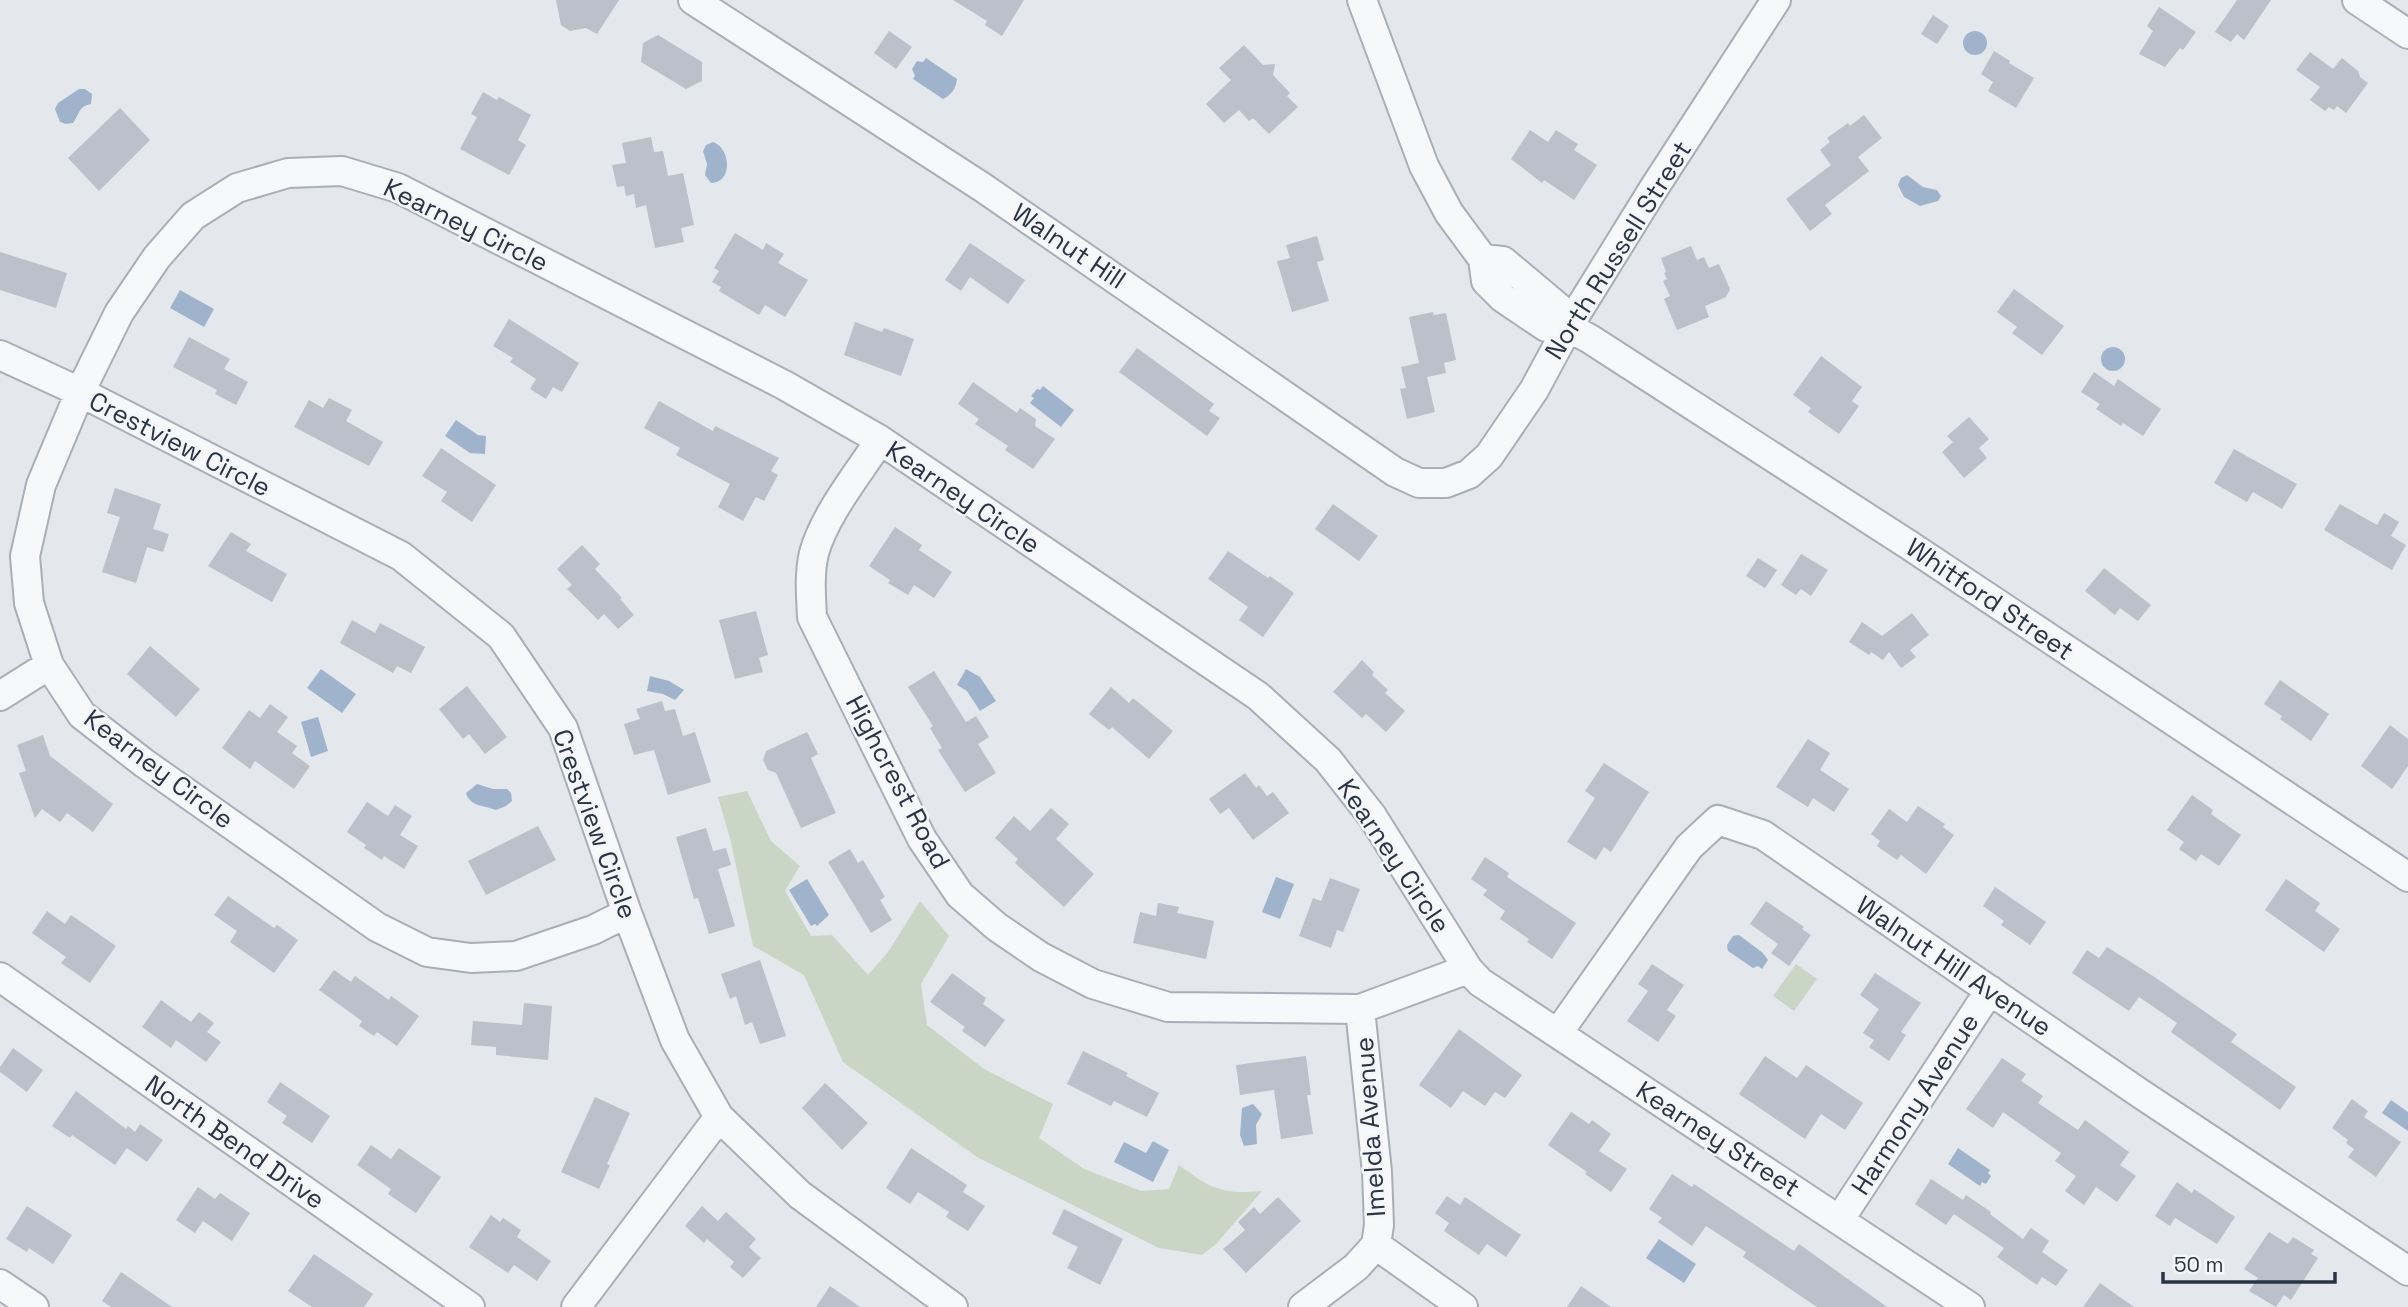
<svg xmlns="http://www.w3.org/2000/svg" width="2408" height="1307" viewBox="0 0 2408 1307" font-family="'Space Grotesk',sans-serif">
<rect width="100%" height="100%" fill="#e4e7ec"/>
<path fill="#c9d6c5" d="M747 791 771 841 800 866 785 891 811 936 832 935 868 975 888 952 920 901 949 936 921 984 927 1025 984 1069 1053 1104 1039 1138 1084 1169 1141 1191 1169 1189 1179 1165C1210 1188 1221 1195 1262 1191L1216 1244 1202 1255 1159 1248 977 1157 843 1062 804 975 753 946 731 842 718 797Z
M1796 964 1817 979 1794 1011 1773 996Z"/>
<path fill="#9fb4cc" d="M1963 43a12 12 0 1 1 24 0a12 12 0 1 1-24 0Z
M926 58 957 79C956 89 951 95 943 99L913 79 915 76 912 69 917 61 923 62Z
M79 89H85L92 94 91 104C79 106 80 113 73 123L66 124 60 122 55 109 58 103Z
M713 142C731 148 733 183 711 183L705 175 707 164 703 151 706 145Z
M1907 175 1923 187 1937 190 1941 196 1938 201 1920 206 1904 197 1898 185 1901 178Z
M180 290 214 309 204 327 170 308Z
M2101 359a12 12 0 1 1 24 0a12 12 0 1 1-24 0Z
M1043 386 1074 410 1061 427 1030 403 1034 398 1031 396 1037 389 1040 390Z
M456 420 478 435 486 436 485 454 470 453 445 436Z
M321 669 356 694 342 713 307 688Z
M966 669 980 677 996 701 980 711 967 691 957 685Z
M650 676 669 681 684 690 675 700 663 694 647 691Z
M318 717 328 751 311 757 301 722Z
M477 784 493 789H507L511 793 512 801 506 806 496 810C484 805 470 807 466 793Z
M1276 877 1294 884 1280 919 1262 912Z
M807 879 829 915 817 926 815 924 811 926 789 890Z
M1739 935 1763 953 1768 960 1762 969 1758 966 1753 968 1728 951 1727 945 1733 936Z
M2391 1100 2408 1112V1131L2382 1113Z
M1253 1104 1262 1114 1256 1125 1257 1144 1244 1146 1240 1135 1242 1108Z
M1153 1141 1169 1150 1153 1182 1114 1162 1124 1142 1146 1153Z
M1958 1148 1990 1170 1988 1173 1991 1176 1986 1184 1982 1182 1980 1186 1948 1164Z
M1659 1239 1696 1264 1684 1283 1646 1258Z"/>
<path fill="#bbc0ca" d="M556 0H619L597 34 586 28 570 31 561 25Z
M953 0H1024L1002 36 985 25 987 21Z
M2237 0H2271L2244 40 2237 34 2231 42 2215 32Z
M2159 7 2196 32 2183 50 2180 48 2165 67 2139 54 2153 31 2147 26Z
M1933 15 1949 26 1937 44 1921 34Z
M889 31 912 47 896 69 874 53Z
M658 35 702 62V81L686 89 641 62 643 43Z
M1244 45 1263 65 1275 64 1273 75 1290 93 1287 96 1298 107 1269 134 1253 118 1249 121 1239 110 1224 123 1206 104 1231 80 1219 68Z
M1994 51 2010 61 2009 63 2034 78 2016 108 1988 91 1993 82 1981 74Z
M2310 52 2333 69 2342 58 2358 71 2360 77 2368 83 2346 113 2337 106 2334 110 2329 107 2325 111 2310 100 2320 87 2296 70Z
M483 92 497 100 499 97 531 115 518 140 526 145 509 175 460 149 477 117 471 114Z
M120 108 150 140 99 191 68 158Z
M1864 115 1882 138 1858 157 1869 171 1825 205 1832 214 1810 231 1786 199 1831 165 1820 150 1830 142 1827 138 1848 123 1850 126Z
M1530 130 1548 142 1556 130 1578 144 1574 150 1597 165 1574 200 1544 180 1542 183 1511 159Z
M651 137 654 152 663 151 668 176 683 173 694 225 681 228 684 242 655 248 646 205 636 208 634 194 626 196 624 186 617 187 612 165 626 163 622 143Z
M735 233 763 250 766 243 784 254 778 263 808 280 785 317 765 305 759 315 719 291 721 287 712 282 719 271 714 268Z
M1317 236 1324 260 1317 262 1329 301 1292 312 1277 261 1290 258 1286 245Z
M970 243 1025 280 1008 304 970 277 961 291 945 280Z
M1691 246 1697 260 1704 257 1709 268 1719 264 1730 289 1726 297 1705 306 1709 317 1677 330 1664 299 1670 296 1663 281 1667 279 1664 273 1666 272 1661 258Z
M0 252 67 273 56 308 0 290Z
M2014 289 2064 326 2042 355 2012 333 2017 327 1997 312Z
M1433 312 1434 315 1446 313 1456 360 1444 363 1446 373 1427 377 1435 412 1407 419 1400 389 1406 388 1401 367 1419 363 1409 317Z
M509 319 579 363 562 392 553 387 546 399 530 389 536 379 510 362 513 358 493 346Z
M855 322 882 332 884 328 914 339 901 376 844 355Z
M189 337 230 359 224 369 248 382 236 405 215 394 217 390 173 367Z
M1137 348 1214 404 1209 411 1220 418 1207 436 1119 372Z
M1821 356 1862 387 1852 401 1859 406 1839 434 1808 412 1811 408 1793 395Z
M2094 372 2114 386 2118 379 2161 409 2143 436 2123 423 2121 426 2096 409 2100 404 2081 392Z
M973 382 1017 413 1020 408 1036 419 1035 426 1055 439 1033 469 1005 450 1008 446 975 424 979 419 958 404Z
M329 398 352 410 346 421 383 442 369 466 294 427 309 400 323 408Z
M659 401 713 431 715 426 779 458 771 471 778 475 764 501 756 497 743 521 718 507 730 484 676 455 680 448 644 428Z
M1969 417 1989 439 1979 448 1987 458 1964 478 1942 452 1953 442 1947 436Z
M441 448 496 485 472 522 441 501 447 492 422 476Z
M2234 449 2297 484 2282 509 2253 492 2247 502 2214 483Z
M115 488 161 504 153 529 169 534 163 552 147 547 136 583 102 572 120 517 107 513Z
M1333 504 1378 536 1359 561 1315 529Z
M2340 504 2377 525 2384 513 2399 522 2391 536 2406 545 2392 570 2324 530Z
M895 527 922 545 919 550 952 572 934 598 914 585 908 595 888 583 890 580 869 566Z
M231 532 251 544 246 551 287 574 272 602 208 566Z
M582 545 600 564 595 569 622 598 620 599 634 615 618 629 604 614 598 620 567 589 572 585 557 569Z
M1228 551 1268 578 1270 576 1294 593 1263 637 1239 620 1248 607 1208 579Z
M1801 554 1828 570 1811 596 1801 589 1796 595 1781 585Z
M1758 558 1777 570 1765 588 1746 576Z
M2104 568 2151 605 2138 621 2120 608 2115 615 2085 591Z
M756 611 768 655 759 658 763 672 735 679 719 620Z
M1912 613 1929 635 1910 650 1916 657 1901 668 1889 652 1883 660 1871 652 1869 655 1849 642 1862 622 1882 636Z
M352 620 375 633 380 623 425 647 411 673 397 666 393 673 340 643Z
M150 646 200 689 176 717 127 674Z
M1362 660 1374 672 1372 675 1388 690 1385 693 1405 711 1386 732 1366 714 1362 718 1333 692Z
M934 671 966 722 976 716 989 737 978 744 996 773 965 792 938 750 942 748 930 728 933 726 908 687Z
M2280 680 2329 714 2311 741 2280 719 2282 716 2264 704Z
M467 686 507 737 485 754 469 734 463 739 439 709Z
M1111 687 1129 703 1133 698 1173 731 1149 759 1112 727 1109 730 1089 714Z
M662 701 665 711 675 709 683 736 695 732 711 782 668 795 654 750 634 755 624 724 640 719 636 709Z
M270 704 288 717 277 732 297 746 292 753 310 766 294 789 255 761 250 769 222 748 249 710 260 718Z
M2390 725 2408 739V766L2392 789 2361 766Z
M807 732 818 754 811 758 836 813 801 828 776 773 768 770 763 760 766 751Z
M43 735 50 756 113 804 93 832 67 813 60 822 42 809 35 818 19 773 26 771 17 745Z
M1808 739 1830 753 1820 770 1849 789 1834 812 1813 798 1808 807 1776 787Z
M1604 763 1649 792 1611 852 1604 847 1596 860 1567 842 1595 798 1585 791Z
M1245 773 1256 788 1259 785 1267 796 1273 792 1289 813 1253 840 1229 808 1220 814 1209 799Z
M2192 795 2213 810 2211 814 2241 835 2219 866 2201 854 2196 861 2179 849 2184 842 2167 830Z
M367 802 388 816 395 805 412 816 400 835 418 846 404 869 384 856 382 860 364 848 366 845 347 832Z
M1918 806 1945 824 1943 827 1954 835 1926 874 1901 855 1897 860 1877 846 1880 841 1871 834 1889 809 1907 822Z
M1051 808 1069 824 1056 839 1094 874 1064 907 1015 863 1018 859 995 838 1014 816 1030 831Z
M538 826 556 860 486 895 468 861Z
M706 828 713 851 726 848 731 865 718 869 735 926 709 934 698 898 694 899 676 837Z
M850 849 858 863 863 860 885 897 880 900 892 920 871 933 828 862Z
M1485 857 1509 873 1507 877 1576 923 1552 959 1527 942 1529 939 1500 919 1505 911 1483 895 1487 890 1471 879Z
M1330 878 1360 889 1343 932 1337 930 1331 948 1299 936 1313 898 1321 901Z
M2286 879 2320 903 2315 911 2340 929 2324 952 2265 910Z
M1995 887 2046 922 2030 945 2001 925 2004 921 1983 906Z
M228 896 274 928 277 925 298 940 274 973 230 942 237 931 214 915Z
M1766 901 1804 927 1802 929 1811 935 1789 966 1771 953 1778 944 1750 924Z
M1158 903 1179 907 1177 913 1214 921 1206 959 1133 943 1140 912 1156 916Z
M47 911 65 924 71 915 116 946 90 983 61 963 66 957 32 933Z
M2107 947 2153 976 2237 1034 2231 1042 2296 1087 2280 1110 2171 1032 2177 1023 2139 997 2129 1011 2072 973 2087 950 2099 958Z
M760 960 786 1036 760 1044 752 1022 745 1025 736 996 730 999 721 974Z
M1652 964 1684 985 1667 1010 1676 1016 1658 1042 1627 1021 1648 991 1638 984Z
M334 970 351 982 355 976 389 1000 391 996 419 1016 397 1046 377 1032 374 1036 359 1026 362 1021 319 990Z
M952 973 986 998 983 1004 1005 1020 985 1047 962 1031 965 1027 930 1002Z
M1875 973 1921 1003 1901 1032 1906 1035 1889 1061 1869 1047 1874 1040 1863 1033 1879 1009 1860 995Z
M161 1000 191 1022 199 1012 214 1023 207 1032 221 1042 206 1062 176 1040 171 1048 142 1027Z
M524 1003 552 1006 548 1060 496 1055V1047L471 1045 473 1021 522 1025Z
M1459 1029 1522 1075 1505 1098 1495 1092 1485 1106 1463 1091 1451 1108 1419 1085Z
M13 1048 43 1070 27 1092 0 1072V1067Z
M1083 1051 1128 1073 1126 1076 1159 1093 1147 1117 1114 1101 1111 1106 1067 1084Z
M1306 1056 1311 1095H1307L1313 1134 1281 1139 1274 1090 1240 1095 1236 1065Z
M1765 1056 1797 1078 1806 1065 1863 1103 1845 1130 1821 1114 1805 1139 1739 1094Z
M2002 1058 2026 1074 2021 1081 2043 1096 2038 1103 2078 1130 2085 1120 2129 1152 2120 1165 2136 1176 2117 1202 2096 1187 2084 1205 2065 1191 2076 1176 2055 1161 2061 1153 2003 1112 1993 1128 1966 1109Z
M280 1082 330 1116 312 1143 282 1123 287 1116 267 1102Z
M825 1083 868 1123 842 1150 802 1108Z
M76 1091 126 1129 128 1126 135 1132 140 1124 163 1140 147 1162 127 1148 115 1165 72 1135 70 1138 52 1126Z
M595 1097 630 1113 607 1164 610 1165 599 1189 561 1172Z
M2352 1099 2368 1111 2364 1117 2401 1142 2376 1177 2348 1157 2354 1149 2346 1143 2348 1140 2332 1128Z
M1571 1112 1589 1124 1592 1120 1611 1134 1599 1151 1627 1169 1611 1192 1585 1174 1587 1172 1548 1145Z
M371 1145 391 1159 399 1148 441 1177 416 1213 388 1194 391 1189 357 1165Z
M911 1148 967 1185 963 1192 985 1206 968 1231 946 1217 949 1212 918 1192 910 1204 886 1188Z
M1672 1174 1692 1187 1694 1184 1794 1251 1799 1244 1887 1307H1817L1743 1257 1746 1252 1706 1226 1692 1246 1658 1222 1662 1218 1649 1209Z
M1931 1179 1963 1200 1966 1195 1991 1212 1990 1214 2023 1239 2031 1228 2049 1241 2042 1252 2068 1270 2056 1286 2042 1277 2037 1285 1997 1257 2004 1248 1954 1214 1946 1225 1915 1204Z
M2177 1182 2192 1193 2194 1189 2235 1217 2217 1244 2175 1218 2170 1226 2155 1216Z
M198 1187 215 1199 220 1193 250 1213 232 1241 203 1221 195 1233 176 1220Z
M1447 1196 1460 1205 1465 1197 1521 1235 1506 1257 1487 1244 1479 1255 1444 1231 1449 1223 1435 1213Z
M1278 1197 1301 1221 1246 1273 1223 1249 1245 1230 1238 1222 1254 1207 1260 1214Z
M27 1206 72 1235 53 1264 29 1248 27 1252 6 1239Z
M702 1206 718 1221 726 1212 756 1239 749 1247 761 1258 743 1278 730 1267 734 1262 707 1239 704 1243 685 1226Z
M1064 1209 1123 1239 1100 1285 1067 1268 1078 1247 1052 1234Z
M491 1215 500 1222 503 1218 521 1230 517 1237 551 1261 537 1281 514 1265 508 1273 469 1247Z
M2269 1232 2288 1244 2293 1237 2314 1250 2311 1254 2318 1258 2291 1300 2284 1295 2276 1307 2249 1291 2258 1278 2244 1269Z
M314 1254 373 1294 364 1307H312L288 1291Z
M121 1272 172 1307H111L102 1301Z
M2100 1283 2134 1307H2083Z
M830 1286 860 1307H816Z
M1581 1286 1611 1307H1567Z"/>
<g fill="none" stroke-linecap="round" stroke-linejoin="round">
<defs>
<path id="minor" d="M693 0 982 187 1395 472 1419 483H1446L1469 474 1489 456 1534 390 1568 327 1654 188 1776 0
M1362 0 1424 166 1449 213 1483 259 1486 281 1503 298 1546 327H1568L1590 339 1909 545 2408 877
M2357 0 2408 34
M1483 259 1503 261 1559 308 1568 327
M0 355 80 392 401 556 501 636 563 728 627 913 675 1040 719 1117 800 1195 953 1307
M880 440C858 474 825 514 814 553 809 574 811 596 812 617L922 839 960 895 997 927 1041 957 1093 984 1168 1007 1360 1009 1468 969
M0 696 49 665
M627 913 593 930 516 956 471 958 427 952 377 927 144 763 82 715 49 665 29 603 25 556 41 485 80 392 119 313 157 257 193 216 237 188 288 173 342 171 398 188 784 385 880 440 1258 696 1328 760 1372 816 1468 969 1480 982 1970 1307
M0 977 470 1307
M1360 1009 1377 1172 1379 1225 1376 1245
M1558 1033 1689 847 1718 820 1763 835 2141 1094 2408 1271
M1840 1219 1990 990
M1376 1245 1463 1307
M0 1284 34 1307
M576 1307 719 1117
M1303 1307 1356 1267 1376 1245"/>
</defs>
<use href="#minor" stroke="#a9aeb7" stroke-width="32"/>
<use href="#minor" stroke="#f7f8fa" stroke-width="28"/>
</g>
<g text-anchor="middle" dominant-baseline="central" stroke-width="5" stroke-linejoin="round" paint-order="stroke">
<g font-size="26" fill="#2b3445" stroke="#f4f6f9">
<text transform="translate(466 225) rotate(26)">Kearney Circle</text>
<text transform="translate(1069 246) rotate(34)">Walnut Hill</text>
<text transform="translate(1618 250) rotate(-58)">North Russell Street</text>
<text transform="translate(180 444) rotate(27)">Crestview Circle</text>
<text transform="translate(963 497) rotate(34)">Kearney Circle</text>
<text transform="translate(1990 599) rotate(34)">Whitford Street</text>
<text transform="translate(159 769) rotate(37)">Kearney Circle</text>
<text transform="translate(898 782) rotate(62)">Highcrest Road</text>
<text transform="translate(595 824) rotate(70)">Crestview Circle</text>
<text transform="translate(1394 856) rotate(56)">Kearney Circle</text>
<text transform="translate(1954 966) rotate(34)">Walnut Hill Avenue</text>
<text transform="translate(1915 1104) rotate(-57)">Harmony Avenue</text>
<text transform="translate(1370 1127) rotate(-94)">Imelda Avenue</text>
<text transform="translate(1718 1139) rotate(33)">Kearney Street</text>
<text transform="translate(235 1142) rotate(35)">North Bend Drive</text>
</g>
</g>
<path d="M2163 1272v10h172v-10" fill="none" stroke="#2b3445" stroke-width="3.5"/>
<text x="2174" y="1272" font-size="21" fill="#2b3445" stroke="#f4f6f9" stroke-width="5" paint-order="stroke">50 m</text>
</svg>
